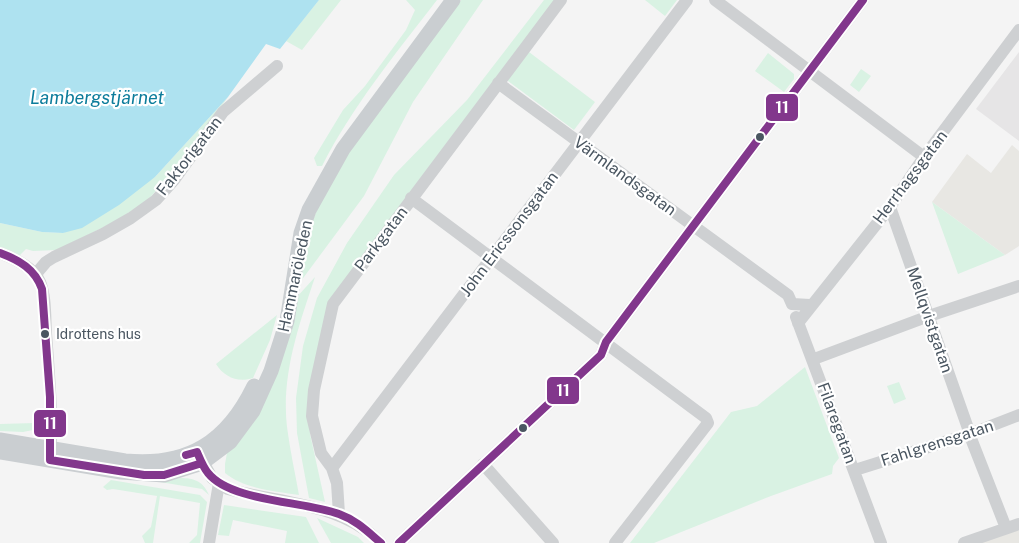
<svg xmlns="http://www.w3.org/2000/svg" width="1019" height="543" viewBox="0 0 1019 543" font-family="'Public Sans',sans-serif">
<rect width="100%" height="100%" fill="#f4f4f4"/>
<path fill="#e8e7e3" d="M1012 145 1019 151V246L1005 255 932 202 967 154 991 173Z
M1019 528V543H976Z"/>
<path fill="#e6e5e6" d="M1019 52V141L976 109Z"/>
<path fill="#d9f2e3" d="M319 0H341L302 50 286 41Z
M406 0H437C396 53 352 107 322 166H317L314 158 343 110 365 86 406 30 415 10Z
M461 0H483L413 102 364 196 298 285 304 241 332 174Z
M544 0H564L525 49 595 102 574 130 504 78 328 304 309 403 310 434 325 502 309 498 297 433 296 398 303 346 317 298 347 243 394 175 467 100Z
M645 0H677L665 16Z
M768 53 794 74V79L784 92 755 71Z
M861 69 871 76 859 92 850 85Z
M228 97 187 155 147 201 114 222 57 250 33 251 26 249 19 256 0 248V223L42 232 63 233 155 177Z
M932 202 1005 255 958 274Z
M315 277C299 325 281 375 287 427 290 450 295 473 299 495 275 491 244 489 225 473V464L227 453 296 298Z
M277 315 270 340 253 378C238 383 224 377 216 364Z
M805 367 839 458 833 466 832 474 771 496 654 543H630L731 412 757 406Z
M899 382 906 399 894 404 887 386Z
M35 423 33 430 23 432 0 431V424Z
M180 478C194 478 203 481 209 495L202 489 160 482Z
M111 480 200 495 207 502 200 543H189L197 535 200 503 160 496 153 543H145L142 536 151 527 157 496 113 489 107 490 103 487Z
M224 505 306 517 319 543H285L287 531 233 520 229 536 218 535Z
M317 518 358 537 364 543H331Z"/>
<path fill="#aee2f0" d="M0 0H319L280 49 266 44 228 97 155 177 119 205 82 228 63 233 42 232 0 223Z"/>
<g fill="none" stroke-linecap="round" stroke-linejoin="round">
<path stroke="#ced0d2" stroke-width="12" d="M715 0 924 157
M498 83 788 295 792 304 810 305
M411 198 706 418 708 423 615 543
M890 207 970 434
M0 253C14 258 34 268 40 282 46 297 45 317 46 333 49 375 53 416 50 458
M35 275 46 262 54 257 103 234 131 218 156 200 174 180 223 112 277 66
M796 317 881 543
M798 323 890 207 924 157 1019 30
M814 359 929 316 1019 286
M972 441 1006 528
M199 455 212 478 228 489C281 504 340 502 381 543
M483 464 553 543
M332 468 687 0
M855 470 970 434 1019 415
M339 514 337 483 332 468 321 453 312 416 314 390 333 304 561 0
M209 543 219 483
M399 543 601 355 606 342 863 0
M964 543 1019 524"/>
<path stroke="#caced1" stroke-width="15" d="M0 440 125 461C188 467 227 442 254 386
M0 452 121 472 164 475 202 463 230 442 253 411 271 371 287 321 301 233 309 210 343 149 453 0"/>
<defs>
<path id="bus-1" d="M0 253C19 260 35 269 42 289L50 397V460L144 475H164L202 463
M186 455 197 452C200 459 203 467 208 473 231 502 305 501 339 514 356 520 368 532 381 543
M399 543 601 355 606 342 863 0"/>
</defs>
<use href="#bus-1" stroke="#fff" stroke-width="12"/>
<use href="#bus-1" stroke="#82378c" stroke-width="8"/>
</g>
<g fill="#4a5661" stroke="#fff" stroke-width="2">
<circle cx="760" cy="137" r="5"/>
<circle cx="45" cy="334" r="5"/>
<circle cx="523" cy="428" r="5"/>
</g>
<g text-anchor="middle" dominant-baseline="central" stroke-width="4.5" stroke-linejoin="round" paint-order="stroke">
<g font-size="14" fill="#4a5661" stroke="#fff" text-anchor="start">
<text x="56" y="334">Idrottens hus</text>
</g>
<g font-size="16" fill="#4a5661" stroke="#fff">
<text transform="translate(189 156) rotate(-52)">Faktorigatan</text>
<text transform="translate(625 176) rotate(36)">Värmlandsgatan</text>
<text transform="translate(910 177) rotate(-53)">Herrhagsgatan</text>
<text transform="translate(509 234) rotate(-53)">John Ericssonsgatan</text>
<text transform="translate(381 239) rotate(-53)">Parkgatan</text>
<text transform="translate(295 276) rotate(-78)">Hammaröleden</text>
<text transform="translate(930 320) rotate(71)">Mellqvistgatan</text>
<text transform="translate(837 423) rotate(70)">Filaregatan</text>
<text transform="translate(937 443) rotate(-18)">Fahlgrensgatan</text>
</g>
<g font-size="18" font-style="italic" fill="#0c7c9b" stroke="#fff">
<text x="97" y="97">Lambergstjärnet</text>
</g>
</g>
<g stroke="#fff" stroke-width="2">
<rect x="765" y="93" width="34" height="29" rx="6" fill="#82378c"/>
<rect x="546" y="376" width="34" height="29" rx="6" fill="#82378c"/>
<rect x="33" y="409" width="34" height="29" rx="6" fill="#82378c"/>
</g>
<g font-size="16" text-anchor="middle" font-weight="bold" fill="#fff">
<text x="782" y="113">11</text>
<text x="563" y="396">11</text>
<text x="50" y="429">11</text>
</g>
</svg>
